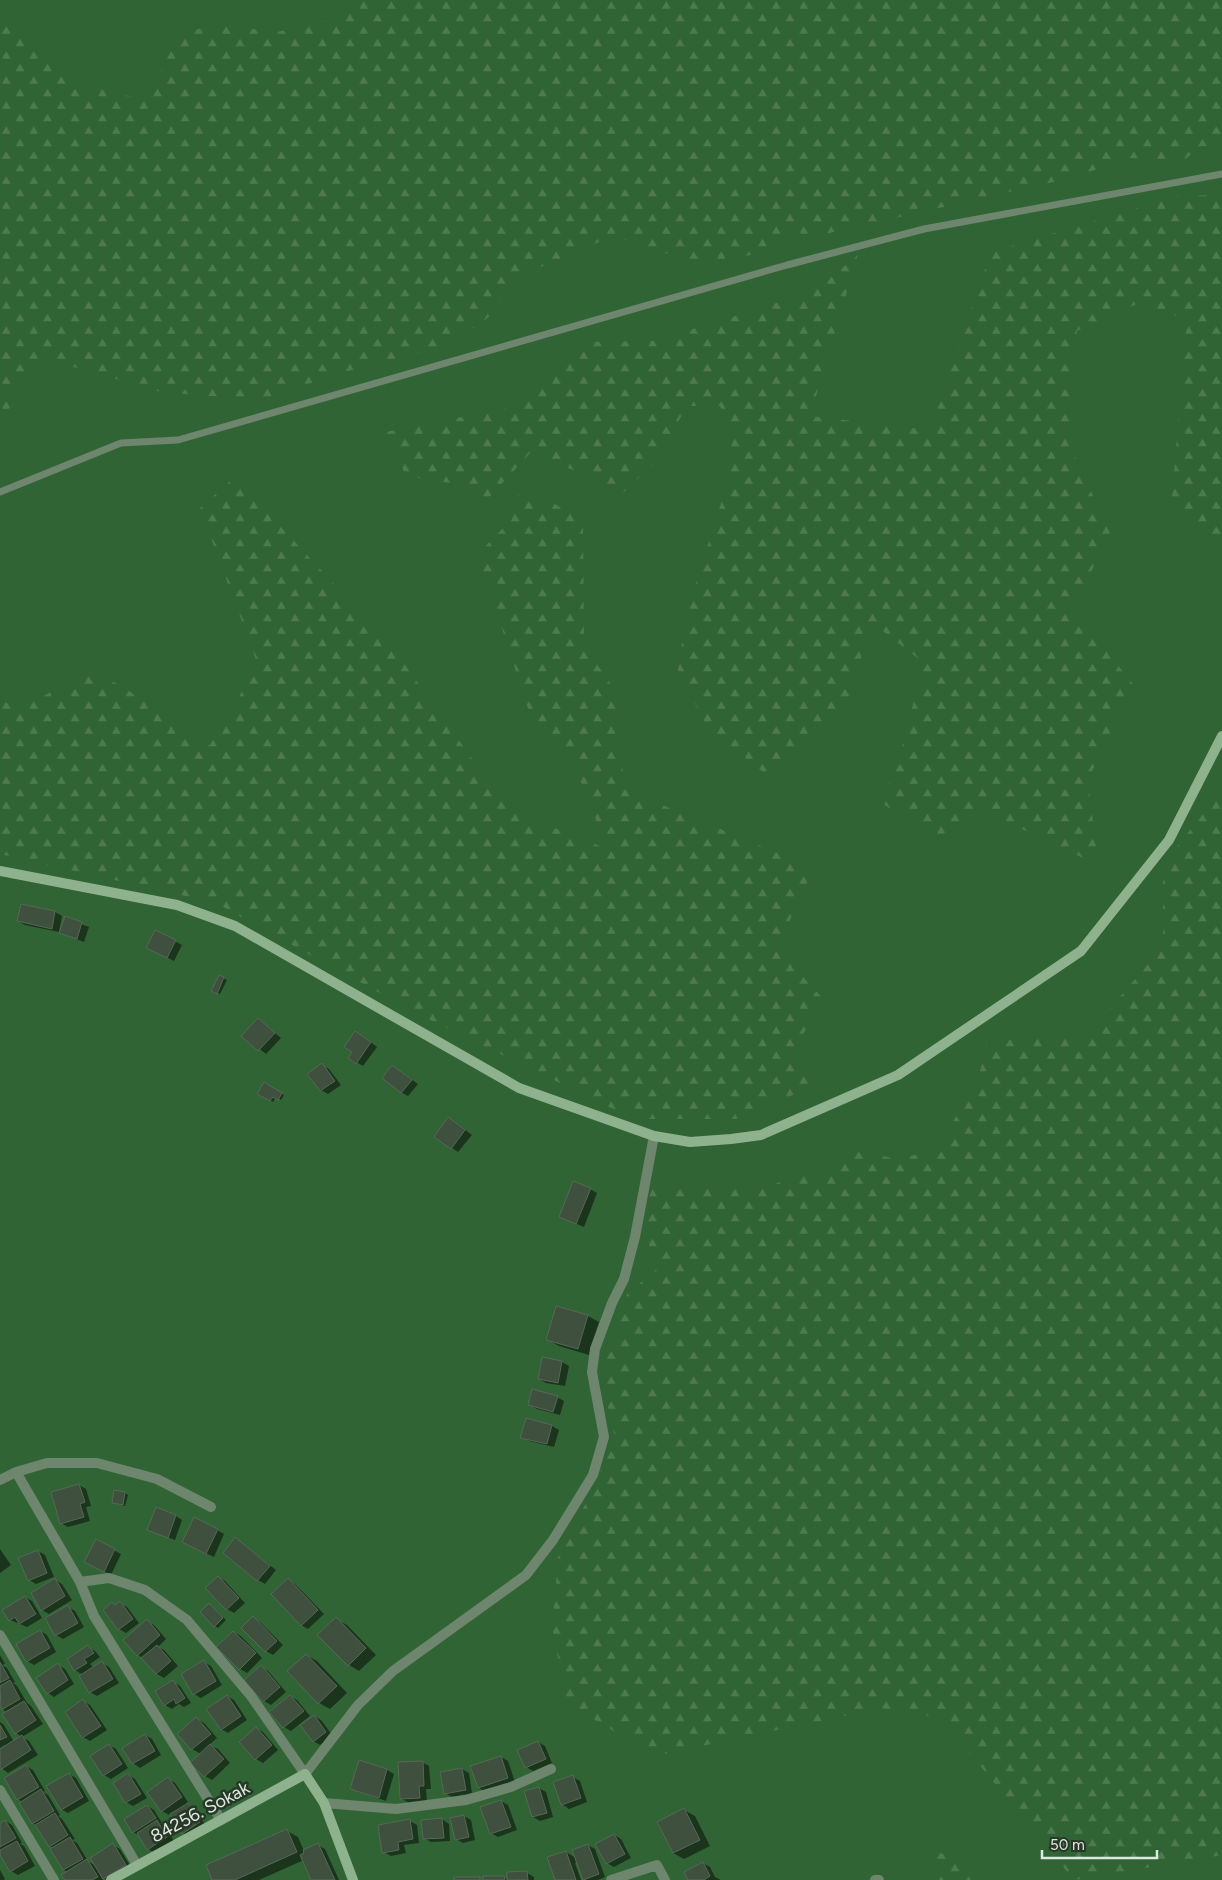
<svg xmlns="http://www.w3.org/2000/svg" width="1222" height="1880" viewBox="0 0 1222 1880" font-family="Figtree,sans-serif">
<defs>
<pattern id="forest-firs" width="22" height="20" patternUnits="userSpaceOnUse" patternTransform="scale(1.25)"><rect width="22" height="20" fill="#316434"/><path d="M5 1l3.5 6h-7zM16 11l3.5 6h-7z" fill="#4e7a51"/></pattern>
</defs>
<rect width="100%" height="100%" fill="#283828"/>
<path fill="#316434" d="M0 0H1222V1880H0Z"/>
<path fill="url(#forest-firs)" d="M360 0H1222V148L1201 146 1182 162 1131 158 1071 178 807 238 794 229 780 234 771 252 696 263 613 236 522 275 490 316 451 344 348 371 259 400 161 392 67 365 42 354 19 388 0 427V29L9 25 86 86 146 100 166 61 174 36 223 22 272 33 340 18Z
M1222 195V544L1171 509 1187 320 1141 302 1077 331 1068 442 1110 532 1073 610 1133 684 1088 780 1098 865 984 811 937 837 883 804 902 746 924 663 871 622 846 712 768 776 707 727 678 671 686 615 723 497 733 433 720 406H687L655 462 624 492 531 452 484 503 464 485 406 476 386 432 507 408 584 342 654 341 812 292 858 255 810 416 930 430 991 252 1178 196Z
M235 477 393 648 508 809 607 849 574 764 533 724 478 554 511 520 519 494 551 502 583 520 584 645 616 692 624 789 814 868 777 948 825 1001 787 1058 816 1085 736 1119H634L418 1014 216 903 0 854V701L23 707 92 670 126 689 210 745 258 665 200 508Z
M1222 790V1855L1074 1880 941 1718 881 1708 655 1756 567 1703 552 1628 559 1549 594 1490 614 1433 606 1399V1357L613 1341 627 1294 658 1268 647 1240 642 1211 653 1188 769 1187 800 1172 815 1184 827 1180 838 1155 862 1151 896 1159 937 1150 979 1076 987 1041 1085 1037 1163 947V864Z
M930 1852 956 1855 973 1862 975 1880H935Z"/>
<path fill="#0007" d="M55 912 62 916 59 932 25 925 18 921Z
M65 918 89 927 84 942 61 933Z
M156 931 182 945 174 961 155 951Z
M219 976 227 980 220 994 213 990Z
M258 1019 281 1038 266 1054 243 1036Z
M363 1036 377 1047 363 1066 356 1062Z
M322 1065 329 1069 341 1085 328 1094 321 1090 309 1074Z
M393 1066 418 1084 408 1096 401 1092Z
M265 1084 284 1095 281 1100 276 1097 273 1102 259 1094Z
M456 1123 472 1135 458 1152 435 1137Z
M590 1189 597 1193 584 1227 567 1220Z
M557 1308 588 1316 599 1322 589 1355 559 1346 548 1340Z
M562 1362 569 1366 565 1386 546 1383 539 1379Z
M557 1397 564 1401 560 1415 537 1409 530 1405Z
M527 1419 552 1426 559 1430 554 1447 529 1441 522 1437Z
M79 1485 86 1489 91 1506 86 1507 90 1521 68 1527 61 1523Z
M125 1493 128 1495 125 1506 116 1504Z
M176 1516 182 1520 175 1540 148 1529Z
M217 1530 224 1534 214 1557 191 1546Z
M236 1539 276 1570 265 1584 258 1580Z
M96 1541 121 1554 111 1575 93 1565Z
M0 1549 11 1565 0 1573Z
M38 1551 45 1555 54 1577 36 1584 29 1580Z
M218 1577 225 1581 245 1603 234 1613 227 1609 207 1588Z
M55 1580 62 1584 72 1600 49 1614 42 1610Z
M288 1580 295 1584 324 1614 308 1629 301 1625Z
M25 1597 32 1601 42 1618 27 1627 10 1620Z
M120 1603 127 1607 139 1623 126 1633 119 1629 116 1606Z
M68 1607 75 1611 84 1627 63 1639 56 1635Z
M212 1607 226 1620 218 1628 215 1626Z
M253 1618 260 1622 283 1645 273 1655 266 1651Z
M336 1619 347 1625 376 1655 359 1671 349 1665Z
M147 1621 154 1625 166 1639 158 1647 164 1650 178 1666 164 1678 157 1674 143 1658 138 1655Z
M40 1631 47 1635 56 1652 34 1665 27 1661Z
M234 1632 241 1636 262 1658 247 1673 240 1669Z
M88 1647 95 1651 100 1657 90 1664 94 1668 102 1663 109 1667 119 1683 97 1696 90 1692 80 1676 83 1675 75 1670Z
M0 1655 5 1664 2 1665 7 1668 15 1682 13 1683 17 1686 27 1703 31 1706 43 1724 22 1737 29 1741 38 1755 8 1773 0 1767V1751L6 1747 5 1745 0 1748V1722L4 1725 14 1742 22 1737 16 1733 7 1713 0 1706Z
M306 1655 317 1661 347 1693 330 1709 319 1703Z
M204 1662 211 1666 222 1685 201 1698 194 1694Z
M58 1665 65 1669 74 1684 54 1697 48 1693Z
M261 1667 268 1671 286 1692 271 1705 264 1701Z
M173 1682 180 1686 191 1703 184 1707 179 1704 172 1709 165 1705Z
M227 1696 234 1700 247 1720 228 1733 221 1729Z
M290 1696 297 1700 310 1716 291 1731 284 1727 271 1712Z
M83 1701 90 1705 107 1730 90 1741 83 1737Z
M314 1716 321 1720 333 1736 320 1745 313 1741Z
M197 1719 204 1723 217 1738 209 1745 218 1749 230 1763 212 1780 205 1776 192 1763 201 1754 192 1749 179 1734Z
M256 1728 263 1732 278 1750 263 1763 256 1759Z
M145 1735 152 1739 161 1755 140 1768 133 1763 124 1748Z
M538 1742 545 1746 552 1763 533 1771 526 1767Z
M109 1745 116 1749 128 1768 111 1779 104 1775Z
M501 1757 508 1761 515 1782 486 1792 479 1788Z
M360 1762 387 1770 394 1774 386 1801 359 1792 352 1788Z
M422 1762 429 1766 431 1789H426L427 1802 409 1803 402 1799Z
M26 1766 33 1770 45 1791 43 1792 48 1795 60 1815 58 1816 62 1819 75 1839 72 1840 77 1843 88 1861 96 1866 113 1845 120 1849 132 1869 107 1880 101 1877 103 1880H66L68 1872 64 1870 52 1850 54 1848 49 1846 37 1826 33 1823 22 1802 18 1799 6 1779Z
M462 1769 469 1773 472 1793 452 1797 445 1793Z
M69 1774 76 1778 89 1801 68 1813 61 1809Z
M128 1775 135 1779 147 1798 133 1806 126 1802 115 1783Z
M573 1777 580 1781 587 1802 569 1809 562 1804Z
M168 1779 175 1783 188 1802 186 1803 195 1808 206 1826 190 1837 183 1833 171 1814 169 1815 162 1811Z
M539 1788 546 1792 553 1817 540 1821 533 1817Z
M501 1801 508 1805 517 1830 498 1837 491 1833Z
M147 1806 154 1810 162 1823H160L164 1825 174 1841 155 1853 148 1849 140 1836 133 1832Z
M684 1810 695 1816 710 1846 684 1859 673 1853Z
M464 1816 471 1820 475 1840 463 1843 456 1839Z
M442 1819 449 1824 450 1841 431 1842 424 1838Z
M5 1821 12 1825 22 1843 20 1844 24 1846 35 1866 18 1875 11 1871 0 1852 2 1851 0 1850V1824Z
M410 1821 417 1825 419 1843 404 1845 406 1853 391 1856 384 1852Z
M287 1831 298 1837 304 1851 318 1845 325 1849 339 1880H313L304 1860 259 1880H214Z
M614 1835 621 1839 631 1858 614 1867 607 1863Z
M588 1845 595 1849 605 1877 598 1880H586L584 1879 578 1862 575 1863 581 1880H557L566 1852 576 1858Z
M703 1863 710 1867 715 1877 721 1880H690Z
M0 1870 5 1879 4 1880H0Z
M527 1873 534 1877V1880H484L504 1877 508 1880Z"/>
<path fill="#3f503f" stroke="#566856" d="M21 904 55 911 52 929 17 921Z
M65 916 82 922 77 939 59 933Z
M155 930 176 940 167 958 146 948Z
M219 975 224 977 217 994 211 991Z
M258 1018 275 1033 258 1051 241 1036Z
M355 1031 371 1042 356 1064 348 1058 352 1052 344 1047Z
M322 1063 335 1081 320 1091 307 1074Z
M392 1065 412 1080 401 1093 382 1078Z
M264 1082 282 1093 278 1100 273 1097 270 1101 257 1094Z
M448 1117 465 1130 451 1149 434 1137Z
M573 1181 591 1188 576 1224 559 1217Z
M556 1306 588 1315 578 1349 546 1340Z
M542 1357 562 1361 558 1383 538 1379Z
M532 1389 558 1396 553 1412 528 1405Z
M526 1418 552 1425 547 1444 520 1438Z
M79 1484 85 1502 80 1504 84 1517 60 1524 51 1492Z
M114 1490 125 1492 123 1505 112 1503Z
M156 1507 176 1515 168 1538 147 1530Z
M194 1517 218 1529 206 1554 182 1542Z
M235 1537 270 1566 257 1581 223 1553Z
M96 1539 115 1549 104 1572 84 1562Z
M38 1550 47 1573 28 1581 18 1558Z
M218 1576 239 1598 226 1610 205 1588Z
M55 1578 65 1596 41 1611 31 1593Z
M288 1578 318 1610 301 1626 271 1594Z
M25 1596 36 1614 19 1624 15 1617 9 1621 2 1610Z
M120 1601 133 1619 118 1630 103 1610 112 1602 115 1605Z
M209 1603 223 1618 214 1627 200 1612Z
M68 1605 78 1623 55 1636 45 1618Z
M253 1616 277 1641 265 1652 241 1628Z
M336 1617 366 1648 348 1666 317 1635Z
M147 1619 160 1635 137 1656 123 1640Z
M40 1630 50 1648 26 1662 16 1644Z
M233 1631 256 1653 239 1670 216 1647Z
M88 1645 94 1653 84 1659 87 1663 74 1671 67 1659Z
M157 1645 171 1661 156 1674 141 1658Z
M306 1654 337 1686 318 1704 287 1671Z
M204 1660 216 1681 193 1695 181 1674Z
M102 1661 113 1679 89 1693 79 1676Z
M0 1662 9 1678 0 1683Z
M58 1663 68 1680 47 1694 36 1678Z
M261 1665 280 1687 263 1702 244 1680Z
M10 1680 20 1699 1 1710 0 1686Z
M173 1680 185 1698 176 1704 174 1699 164 1706 155 1691Z
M227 1695 241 1716 221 1730 206 1709Z
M290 1695 304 1711 283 1728 269 1712Z
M83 1699 101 1726 82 1738 65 1712Z
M24 1701 36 1720 15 1734 2 1714Z
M314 1715 326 1732 313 1742 300 1725Z
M196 1717 211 1734 191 1750 177 1734Z
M0 1725 7 1737 0 1740Z
M256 1727 272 1745 255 1760 239 1742Z
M145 1734 155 1751 132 1764 122 1748Z
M22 1735 31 1750 0 1770V1749Z
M538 1741 546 1759 525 1768 517 1750Z
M109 1744 122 1764 103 1776 90 1756Z
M210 1744 224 1759 204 1777 190 1763Z
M501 1756 508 1778 478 1788 470 1766Z
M359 1760 387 1769 379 1798 350 1789Z
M423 1761 424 1786H419L420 1798 400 1799 398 1762Z
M26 1765 39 1787 17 1800 4 1778Z
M462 1768 466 1790 444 1794 440 1772Z
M69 1773 83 1797 61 1810 46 1786Z
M128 1773 141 1794 125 1803 113 1783Z
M573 1775 581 1798 561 1805 553 1782Z
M168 1777 182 1797 161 1812 147 1792Z
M539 1787 547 1813 532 1817 524 1791Z
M41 1789 54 1811 32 1824 19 1803Z
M501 1800 511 1827 490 1834 480 1807Z
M188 1803 200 1822 182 1834 170 1814Z
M147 1805 156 1818 132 1833 124 1819Z
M684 1808 700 1840 673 1853 657 1822Z
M55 1813 68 1835 49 1847 35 1825Z
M464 1815 469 1837 455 1840 450 1818Z
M442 1818 444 1838 423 1839 421 1820Z
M410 1819 413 1839 398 1842 399 1850 382 1853 378 1825Z
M5 1820 16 1838 0 1847V1823Z
M157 1820 167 1837 147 1850 137 1833Z
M287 1829 297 1852 235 1880H212L206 1865Z
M614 1834 625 1854 606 1864 595 1844Z
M70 1837 83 1859 63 1870 50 1849Z
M17 1841 28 1861 10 1872 0 1855V1850Z
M113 1843 126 1865 103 1879 90 1858Z
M318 1843 335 1880H311L300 1855 304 1853 303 1850Z
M588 1844 599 1874 583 1880 572 1850Z
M566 1851 576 1880H555L547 1857Z
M87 1859 98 1877 92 1880H65L61 1875Z
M703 1862 710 1876 704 1880H688L684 1872Z
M527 1871 528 1880H507V1872Z
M483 1876H504L505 1880H483Z
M454 1877H480V1880H454Z"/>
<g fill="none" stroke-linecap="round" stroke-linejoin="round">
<path stroke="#6e856e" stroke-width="7" d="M0 492 121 443 178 440 787 265 924 229 1222 174"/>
<path stroke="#6e856e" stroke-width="10" d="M16 1472 47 1463H97L157 1479 211 1507
M0 1480 16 1472 80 1582 94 1616 221 1820
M80 1582 109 1578 145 1590 187 1620 251 1696 305 1774 358 1705 393 1671 526 1575 553 1540 593 1475 604 1437 592 1372 595 1349 612 1303 624 1279 635 1237 654 1136
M0 1635 137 1865
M0 1790 54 1880
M324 1803 396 1809 466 1800 511 1787 551 1769
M611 1880 657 1865 665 1880
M875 1880H879"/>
<path stroke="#8eb28e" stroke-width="10" d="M0 871 177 905 235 926 519 1088 654 1136 690 1142 731 1139 761 1135 898 1075 1081 951 1169 840 1222 736
M111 1880 305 1774 324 1803 353 1880"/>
</g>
<g text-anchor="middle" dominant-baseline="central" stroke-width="5" stroke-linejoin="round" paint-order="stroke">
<g font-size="18" fill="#dee9de" stroke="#283828">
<text transform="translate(200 1812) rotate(-28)">84256. Sokak</text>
</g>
</g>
<path d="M1042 1850v8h115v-8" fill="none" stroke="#dee9de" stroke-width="2.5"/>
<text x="1050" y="1850" font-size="15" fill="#dee9de" stroke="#283828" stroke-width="4" paint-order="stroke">50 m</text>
</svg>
